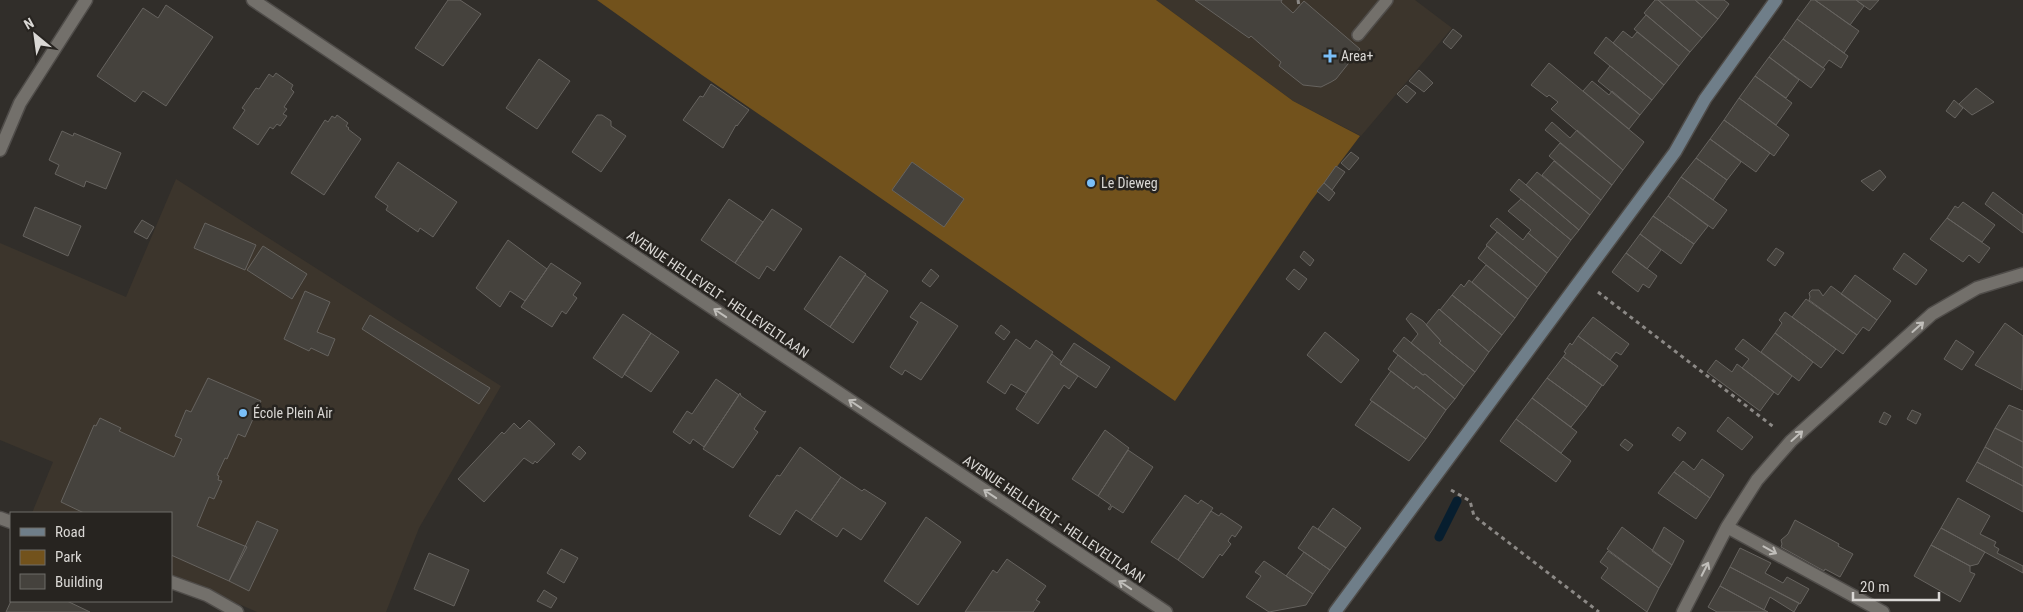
<svg xmlns="http://www.w3.org/2000/svg" width="2023" height="612" viewBox="0 0 2023 612" font-family="'Roboto Condensed',sans-serif">
<rect width="100%" height="100%" fill="#312e2a"/>
<path fill="#3c352c" d="M1156 0H1415L1452 28 1361 136 1293 101Z
M176 179 501 386 419 528 386 612H257L171 575V513H32L53 462 0 440V243L126 297Z"/>
<path fill="#72521c" d="M597 0H1156L1293 101 1360 136 1311 201 1175 401 702 75Z"/>
<g fill="none" stroke-linecap="round" stroke-linejoin="round">
<path stroke="#071e2f" stroke-width="9" d="M1439 537 1457 501"/>
</g>
<path fill="#45423d" stroke="#66635f" d="M448 0H460L481 14 443 66 415 48Z
M1195 0H1282L1281 2 1293 13 1304 1 1360 49 1336 79 1331 82 1321 87 1303 85 1279 66 1281 62 1251 36 1249 38Z
M1655 0H1658L1702 38 1690 52 1644 13Z
M1658 0H1695L1718 19 1702 38Z
M1695 0H1724L1729 4 1718 19Z
M1811 0H1815L1859 31 1844 53 1797 19Z
M1815 0H1856L1864 6 1850 25Z
M1856 0H1879L1870 10Z
M166 5 213 37 166 106 143 91 135 102 97 76 143 8 158 18Z
M1646 15 1690 52 1679 66 1634 29Z
M1797 19 1848 56 1841 68 1829 60 1823 68 1783 39Z
M1453 29 1462 36 1451 49 1443 42Z
M1623 31 1632 38 1637 32 1679 66 1664 85 1613 43Z
M1606 37 1664 85 1652 100 1594 53Z
M1783 39 1825 69 1811 88 1769 57Z
M1769 57 1799 80 1786 98 1755 76Z
M539 59 570 81 537 129 506 108Z
M1549 63 1644 142 1623 170 1551 109 1558 102 1549 95 1547 97 1531 85Z
M1610 66 1652 100 1640 115 1598 81Z
M1419 70 1433 83 1424 92 1409 81Z
M276 73 293 85 291 89 294 92 284 107 287 109 283 114 287 116 280 126 277 124 273 129 270 127 258 145 233 128 245 110 242 108 256 88 259 89 269 74 273 77Z
M1755 76 1792 103 1776 125 1739 98Z
M1592 81 1609 95 1612 91 1640 115 1629 129 1583 91Z
M711 84 749 110 737 126 736 125 723 148 683 120 700 96 703 97Z
M1406 85 1416 93 1407 103 1397 94Z
M1976 88 1994 102 1972 115 1959 104Z
M1739 98 1789 135 1774 156 1724 120Z
M1954 100 1963 108 1955 118 1946 111Z
M337 115 348 123 346 126 349 128 348 129 361 139 324 195 291 173 325 120 328 122 332 116 335 118Z
M597 115H602L611 121V126L626 136 601 172 572 152Z
M1724 120 1770 153 1756 172 1710 139Z
M1552 122 1570 138 1577 130 1623 170 1612 185 1545 130Z
M62 131 73 136 74 133 121 153 106 189 86 181 84 187 55 174 59 165 49 160Z
M1710 139 1741 162 1727 180 1696 158Z
M1560 143 1612 185 1601 200 1549 156Z
M1351 152 1359 158 1349 170 1341 163Z
M1696 158 1727 180 1713 200 1681 177Z
M1554 161 1601 200 1590 215 1542 175Z
M398 162 457 202 433 237 420 228 418 232 386 210 388 206 375 197Z
M912 162 964 199 944 227 892 190Z
M1336 166 1345 172 1332 190 1324 183Z
M1880 170 1886 177 1873 191 1861 181Z
M1537 172 1590 215 1579 230 1526 185Z
M1681 177 1727 210 1713 229 1668 196Z
M1519 179 1579 230 1571 240 1510 190Z
M1324 183 1335 193 1329 201 1317 191Z
M1993 192 2023 215V233L1985 204Z
M1668 196 1708 226 1694 244 1653 216Z
M729 199 763 222 735 263 701 240Z
M1521 199 1571 240 1558 258 1528 233 1531 230 1508 211Z
M1963 202 1995 225 1982 242 1947 218 1955 206 1958 208Z
M35 207 81 226 68 256 23 236Z
M772 209 802 229 774 271 767 266 759 279 735 263Z
M1653 216 1694 244 1681 264 1640 234Z
M1497 218 1523 240 1528 233 1558 258 1547 273 1490 226Z
M1947 218 1990 248 1979 263 1969 255 1963 262 1930 239Z
M142 220 154 227 147 239 134 232Z
M205 223 256 245 245 270 194 248Z
M1497 232 1547 273 1537 287 1486 245Z
M1640 234 1661 250 1647 269 1626 253Z
M508 240 547 269 525 301 510 291 500 307 476 288Z
M263 246 307 274 292 299 247 270Z
M1487 246 1537 287 1528 299 1478 258Z
M1776 248 1784 253 1775 266 1767 260Z
M1304 251 1314 260 1310 266 1300 257Z
M1626 253 1657 276 1649 288 1643 284 1638 292 1612 272Z
M1904 253 1927 270 1916 285 1893 269Z
M840 256 866 274 830 327 804 309Z
M551 263 581 283 573 295 577 298 566 314 562 311 552 327 521 307Z
M1486 265 1528 299 1515 318 1472 282Z
M931 269 939 276 930 287 922 281Z
M1294 269 1307 279 1299 290 1286 279Z
M865 275 888 291 853 343 830 327Z
M1855 275 1891 301 1877 320 1841 294Z
M1469 280 1515 318 1502 335 1452 295 1461 284 1464 287Z
M1831 286 1877 320 1869 331 1863 327 1857 335 1809 300 1810 297 1809 293 1812 290H1819L1823 296Z
M305 291 330 302 317 332 335 339 328 356 311 348 309 351 284 339Z
M1452 295 1502 335 1489 352 1440 310Z
M1806 299 1857 335 1843 354 1792 317Z
M921 302 958 326 921 380 905 370 902 375 890 367 918 322 910 317Z
M1439 309 1489 352 1475 372 1439 343 1441 341 1426 325Z
M1785 312 1836 349 1821 368 1775 333 1782 323 1779 320Z
M1411 313 1423 321 1441 341 1439 343 1475 372 1464 386 1411 343 1418 334 1406 319Z
M623 314 651 333 622 378 593 358Z
M370 315 490 388 479 404 362 329Z
M1593 317 1629 344 1621 355 1616 352 1610 360 1578 336Z
M2005 323 2023 336 2022 390 1975 365Z
M1001 325 1010 332 1004 340 995 333Z
M1325 332 1359 360 1341 383 1307 355Z
M651 333 679 352 651 392 624 374Z
M1775 333 1813 362 1799 381 1761 352Z
M1578 336 1618 366 1603 386 1563 357 1566 353 1564 352 1570 343 1572 345Z
M1404 337 1464 386 1455 399 1425 374 1423 375 1393 351Z
M1016 339 1030 349 1036 340 1053 352 1026 393 1011 384 1005 394 987 382Z
M1743 339 1792 376 1778 395 1742 368 1749 359 1735 349Z
M1956 340 1974 352 1962 370 1944 359Z
M1074 343 1110 367 1096 388 1060 364Z
M1052 354 1062 362 1060 364 1078 376 1069 389 1064 385 1038 424 1016 409Z
M1398 355 1423 375 1425 374 1455 399 1446 410 1416 386 1414 389 1388 369Z
M1563 357 1602 385 1587 407 1547 378Z
M1716 360 1732 372 1737 364 1774 392 1760 411 1707 372Z
M1391 371 1414 389 1416 386 1446 410 1426 439 1370 400Z
M208 378 261 401 245 437 238 434 227 459 225 458 217 475 219 476 218 480 222 481 214 499 209 497 197 526 247 547 229 581 171 555V513H84L61 502 94 425 96 426 100 418 121 428 119 431 174 457 182 439 175 436 186 410 191 412Z
M1547 378 1587 407 1571 427 1532 398Z
M716 379 739 395 704 447 693 439 690 444 673 432 687 411 692 414Z
M740 393 741 396 764 412 766 411 754 429 758 432 733 468 703 449Z
M1532 398 1577 432 1561 453 1516 419Z
M1372 401 1426 439 1409 461 1355 425Z
M2009 405 2023 411V442L1995 428Z
M1912 410 1921 414 1916 424 1907 419Z
M1884 412 1891 416 1886 425 1879 422Z
M1728 417 1753 437 1742 450 1717 431Z
M1516 419 1571 461 1556 482 1500 441Z
M529 420 555 444 537 463 535 461 533 464 524 458 484 502 458 479 502 432 504 434 514 423 520 429Z
M1678 427 1686 433 1680 441 1672 435Z
M1995 428 2023 442V468L1985 447Z
M1105 430 1129 448 1098 496 1072 479Z
M1625 439 1633 445 1628 451 1620 445Z
M579 446 586 453 580 460 572 454Z
M800 447 841 477 811 520 796 510 780 535 749 516 777 475 780 476Z
M1985 447 2023 468V486L1977 462Z
M1128 450 1153 467 1123 513 1112 506 1110 510 1108 509 1111 505 1098 496Z
M1702 459 1724 475 1710 498 1674 472 1683 461 1694 470Z
M1977 462 2023 486V512L1966 481Z
M1674 472 1710 498 1696 519 1658 493Z
M841 477 862 491 864 489 886 503 861 540 843 528 837 537 811 520Z
M1185 495 1198 504 1201 500 1213 508 1178 560 1151 542Z
M1958 498 1990 516 1980 534 1996 542 1994 546 1999 549 1997 553 2023 566V573L1941 528Z
M1333 508 1361 528 1346 548 1318 529Z
M1211 511 1219 516 1221 513 1242 527 1235 537 1232 535 1228 541 1231 544 1222 556 1220 554 1203 578 1178 560Z
M926 517 961 542 918 605 884 581Z
M1795 520 1839 544 1838 546 1853 554 1840 577 1825 569 1824 571 1781 547 1782 544 1781 540 1788 534Z
M257 521 278 530 249 591 229 581Z
M1313 526 1346 548 1330 570 1298 548Z
M1622 527 1672 565 1659 588 1607 549Z
M1664 527 1684 541 1672 565 1652 551Z
M1941 528 1985 552 1978 564 1970 566 1931 545Z
M1931 545 1970 566V572L1975 574 1960 602 1914 576Z
M1740 548 1771 563 1765 573 1783 583 1787 577 1809 589 1800 604 1730 567Z
M561 549 578 558 564 583 547 573Z
M1608 551 1659 588 1647 612 1601 578 1608 568 1600 562Z
M1304 552 1330 570 1313 594 1286 576Z
M429 553 469 570 454 606 414 589Z
M1007 559 1046 586 1036 600 1040 602 1033 612H965L993 570 997 573Z
M1264 561 1313 594 1306 605 1269 612 1246 597 1261 576 1255 572Z
M1730 567 1799 603 1794 612 1770 597 1764 610 1720 586Z
M1720 586 1742 598 1768 612H1717L1708 607Z
M544 590 557 598 551 608 537 601Z
M11 601H67L90 612H6Z"/>
<g fill="none" stroke-linecap="round" stroke-linejoin="round">
<defs>
<path id="service" d="M1358 35 1387 0"/>
<path id="minor" d="M253 0 1166 612
M0 518 11 522
M1727 527 1883 612
M171 582 207 595 237 612
M1683 612 1727 527 1757 480 1791 441 1932 314 1977 288 2023 274"/>
<path id="tertiary" d="M0 150 20 103 86 0"/>
<path id="secondary" d="M1335 612 1675 152 1705 99 1776 0"/>
</defs>
<use href="#service" stroke="#4f4c49" stroke-width="14"/>
<use href="#minor" stroke="#4f4c49" stroke-width="15"/>
<use href="#tertiary" stroke="#4f4c49" stroke-width="15"/>
<use href="#secondary" stroke="#4f4c49" stroke-width="15"/>
<path stroke="#8c8986" stroke-width="3" stroke-dasharray="4 4" stroke-linecap="butt" d="M1298 0 1299 6
M1598 292 1775 428
M1451 490 1470 501 1474 516 1599 612"/>
<use href="#service" stroke="#73706b" stroke-width="11"/>
<use href="#minor" stroke="#73706b" stroke-width="12"/>
<use href="#tertiary" stroke="#73706b" stroke-width="12"/>
<use href="#secondary" stroke="#6f7e89" stroke-width="12"/>
</g>
<defs><path id="oneway-shaft" d="M-6 0H5M1.5-3L5.5 0L1.5 3" fill="none" stroke-width="1.6" stroke-linecap="round" stroke-linejoin="round" transform="scale(1.25)"/></defs>
<g stroke="#c0beba">
<use href="#oneway-shaft" transform="translate(720 313) rotate(-146)"/>
<use href="#oneway-shaft" transform="translate(1918 327) rotate(-42)"/>
<use href="#oneway-shaft" transform="translate(855 404) rotate(-146)"/>
<use href="#oneway-shaft" transform="translate(1797 436) rotate(-42)"/>
<use href="#oneway-shaft" transform="translate(990 494) rotate(-146)"/>
<use href="#oneway-shaft" transform="translate(1770 550) rotate(29)"/>
<use href="#oneway-shaft" transform="translate(1705 569) rotate(-63)"/>
<use href="#oneway-shaft" transform="translate(1125 585) rotate(-146)"/>
</g>
<g fill="#7abff8" stroke="#272420" stroke-width="2">
<path d="M1327.5 48.5h5v5h5v5h-5v5h-5v-5h-5v-5h5z"/>
<circle cx="1091" cy="183" r="5"/>
<circle cx="243" cy="413" r="5"/>
</g>
<g text-anchor="middle" dominant-baseline="central" stroke-width="5" stroke-linejoin="round" paint-order="stroke">
<g font-size="14" fill="#dad8d5" stroke="#272420" text-anchor="start">
<text x="1341" y="56">Area+</text>
<text x="1101" y="183">Le Dieweg</text>
<text x="253" y="413">École Plein Air</text>
</g>
<g font-size="14" fill="#dad8d5" stroke="#272420">
<text transform="translate(718 294) rotate(34)">AVENUE HELLEVELT - HELLEVELTLAAN</text>
<text transform="translate(1054 519) rotate(34)">AVENUE HELLEVELT - HELLEVELTLAAN</text>
</g>
</g>
<rect x="10" y="512" width="162" height="90" fill="#272420" stroke="#6f6c68"/>
<rect x="20" y="528" width="25" height="8" fill="#6f7e89" stroke="#6f6c68"/>
<text x="55" y="537" font-size="15" fill="#dad8d5">Road</text>
<rect x="20" y="550" width="25" height="15" fill="#72521c" stroke="#6f6c68"/>
<text x="55" y="562" font-size="15" fill="#dad8d5">Park</text>
<rect x="20" y="574" width="25" height="15" fill="#45423d" stroke="#6f6c68"/>
<text x="55" y="587" font-size="15" fill="#dad8d5">Building</text>
<g transform="translate(35 35) rotate(331)" stroke="#272420" stroke-width="4" paint-order="stroke">
<path d="M0-4L9 19L0 12L-9 19Z" fill="#dad8d5"/>
<text y="-8" font-size="14" font-weight="bold" text-anchor="middle" fill="#dad8d5">N</text>
</g>
<path d="M1853 592v8h86v-8" fill="none" stroke="#dad8d5" stroke-width="2.5"/>
<text x="1860" y="592" font-size="15" fill="#dad8d5" stroke="#272420" stroke-width="4" paint-order="stroke">20 m</text>
</svg>
